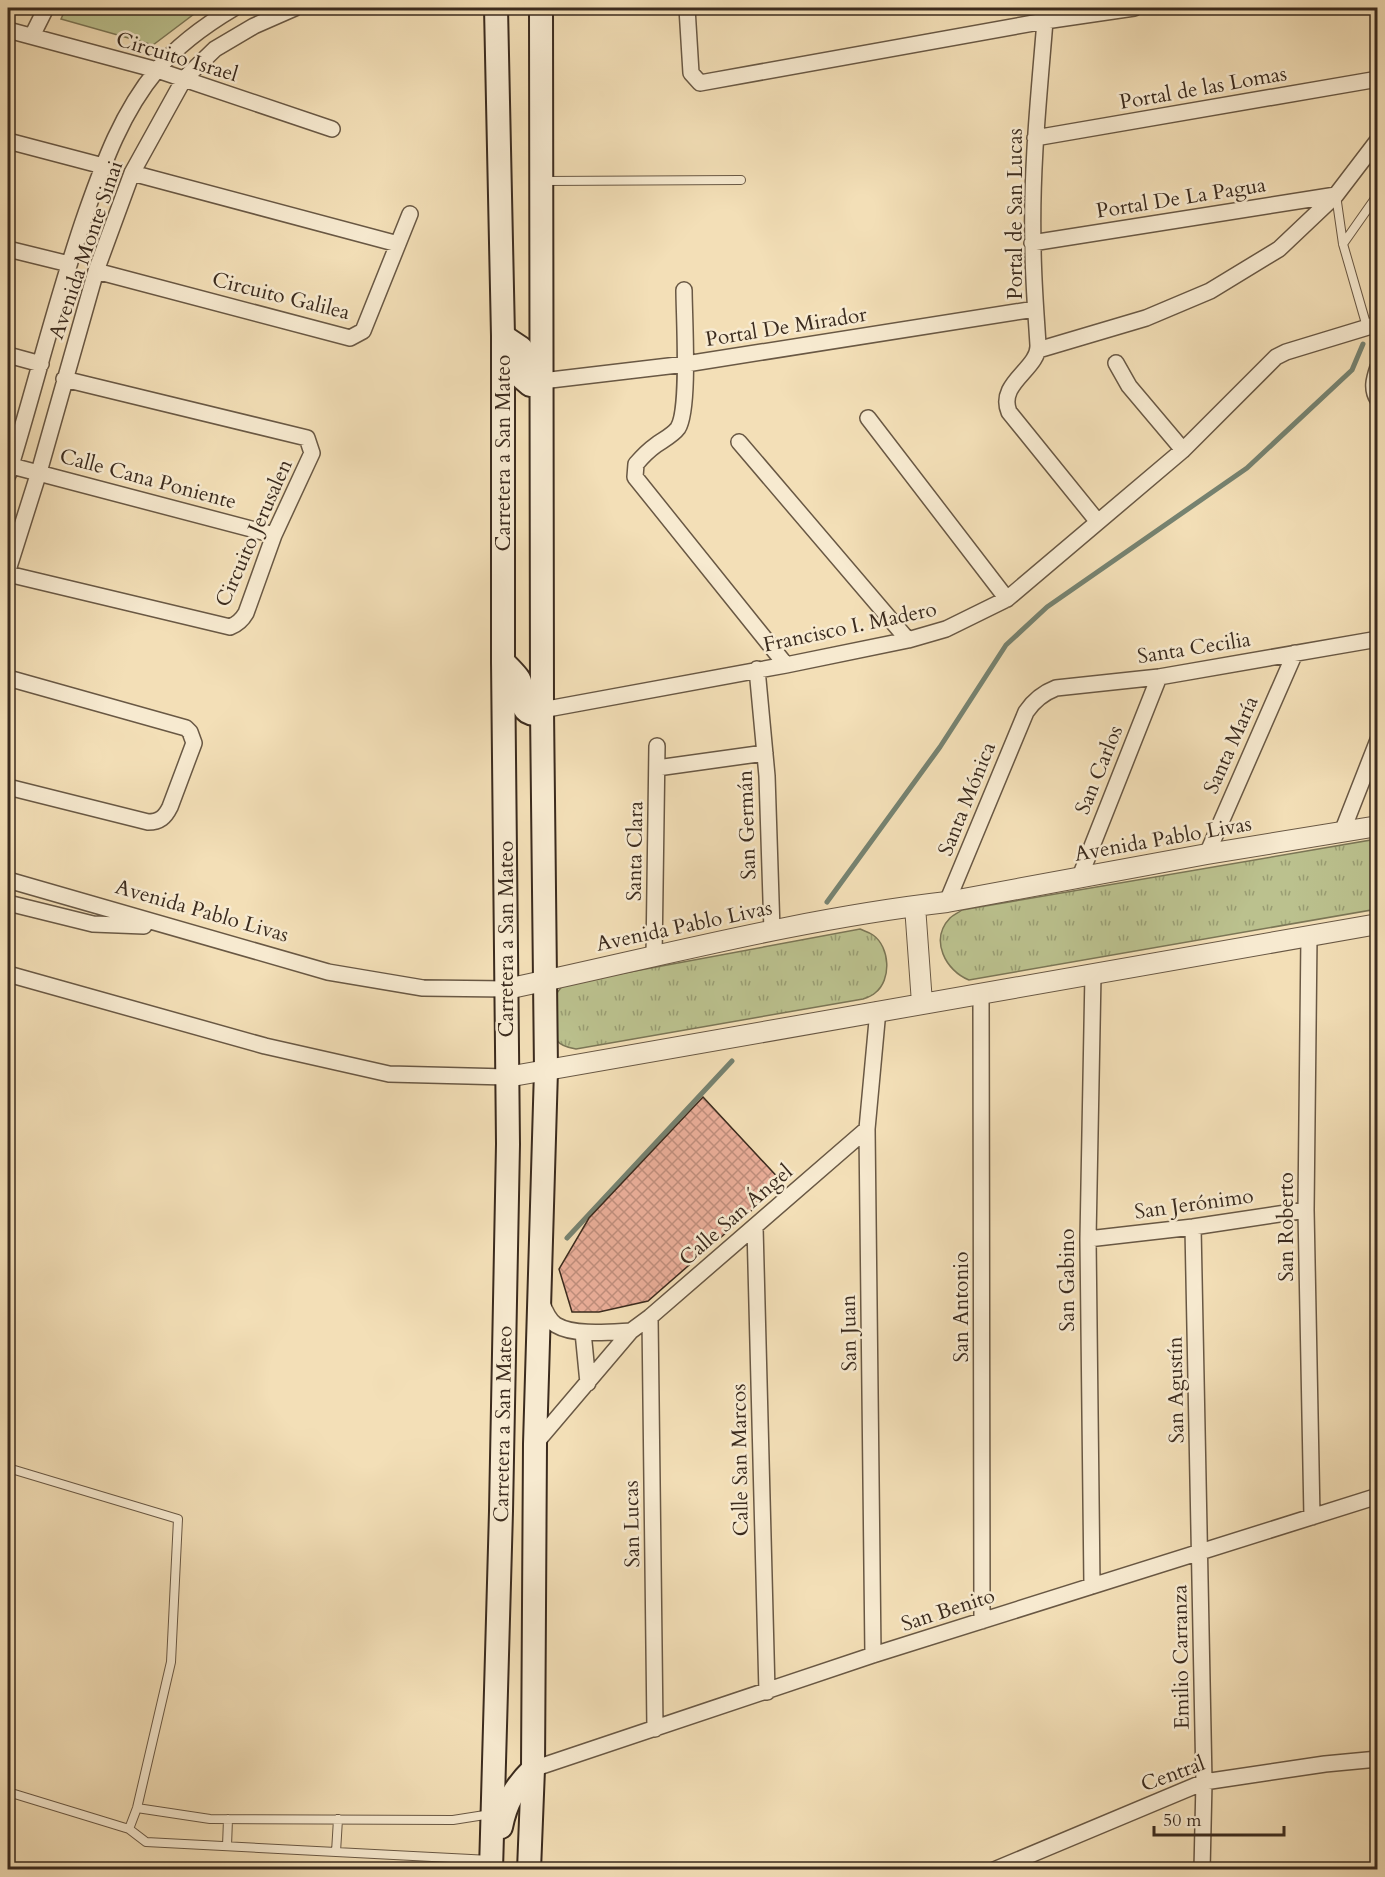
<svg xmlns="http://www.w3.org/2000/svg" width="1385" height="1877" viewBox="0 0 1385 1877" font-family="Cardo,serif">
<defs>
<pattern id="grass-tufts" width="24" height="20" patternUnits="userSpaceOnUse" patternTransform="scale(1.5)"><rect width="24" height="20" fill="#bbc18e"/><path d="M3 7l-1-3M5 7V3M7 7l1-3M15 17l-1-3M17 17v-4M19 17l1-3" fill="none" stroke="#999d73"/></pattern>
<pattern id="building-cross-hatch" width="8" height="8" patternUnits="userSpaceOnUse" patternTransform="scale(1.5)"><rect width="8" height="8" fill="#eaae99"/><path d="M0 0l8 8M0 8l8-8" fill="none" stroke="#bf8e7c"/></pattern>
</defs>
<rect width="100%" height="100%" fill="#f3dfb7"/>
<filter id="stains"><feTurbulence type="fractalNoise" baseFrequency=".00333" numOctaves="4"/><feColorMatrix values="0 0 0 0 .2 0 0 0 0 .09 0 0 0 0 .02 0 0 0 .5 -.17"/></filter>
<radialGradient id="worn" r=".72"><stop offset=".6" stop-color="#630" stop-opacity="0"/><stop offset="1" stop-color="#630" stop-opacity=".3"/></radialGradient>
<path fill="url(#grass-tufts)" stroke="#7b7656" stroke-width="1.5" d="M1377 839V909L969 980C946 971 929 940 950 918 953 915 958 913 962 910Z
M860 929C864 931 869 932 873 935 890 947 892 980 875 993 872 996 866 998 863 999L576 1049C556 1046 552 1038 552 1019 553 1004 552 995 565 984Z"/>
<path fill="#bbc18e" stroke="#7b7656" stroke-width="1.5" d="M66 8H202L153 45 61 19Z"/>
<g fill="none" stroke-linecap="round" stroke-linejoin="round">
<path stroke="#768371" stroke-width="5" d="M827 902 940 747 1006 645 1047 607 1247 468 1352 370 1363 344
M567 1238 732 1061"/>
</g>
<path fill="url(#building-cross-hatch)" stroke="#3b2b1e" stroke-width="1.5" d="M703 1097 783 1183 648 1301 599 1312H572L559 1269 589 1218Z"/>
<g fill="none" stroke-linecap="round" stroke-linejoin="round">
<defs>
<path id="service" d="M1370 150 1378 171
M544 181 741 180
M1336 195 1343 244 1367 327
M1343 244 1376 197 1378 188
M8 1468 178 1519 171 1662 137 1808 129 1829
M8 1792 129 1829 146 1842 490 1860
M137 1808 210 1819 453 1820 491 1814
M227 1846 228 1819
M336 1852 338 1819"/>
<path id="minor" d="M687 8 691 73 700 83 1045 21 1134 8
M1051 8 1045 21C1039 95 1031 170 1033 245 1033 278 1036 312 1038 345 1039 369 997 383 1009 412L1098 522
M8 30 157 70 332 129
M32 36 46 8
M1035 138 1378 79
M8 141 103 166
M132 173 398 244
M1032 243 1336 195
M8 249 69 264
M96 271 350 338 363 331 410 214
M684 290C684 316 690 409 678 428 673 435 663 440 656 445 649 450 642 457 636 464L635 477 786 665
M1038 350 1146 318 1210 291 1279 249 1336 195 1378 140
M8 355 41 364
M1116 363 1129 386 1183 450
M1378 367C1374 379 1371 389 1378 400
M542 381 686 364 1035 309
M868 418 1007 599
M739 442 908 640
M8 465 274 535
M8 475C35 388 56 299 86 213 104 162 122 112 157 70 177 46 207 24 234 8
M8 570 39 472 96 271 132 173 184 79 215 49 254 26 295 8
M8 574 230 627C238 624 242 620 246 613L274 535 312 453 307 438 64 379
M757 669 767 776 772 931
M8 678 186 728 190 732 194 743 170 807C165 817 160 822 148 822L8 787
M542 710 786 665 908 640 946 629 1007 599 1183 450 1276 357 1286 352 1378 324
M657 768 765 753
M1342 832 1378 740
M1207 854 1295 653
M1079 879 1159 677
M8 880 328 972 423 988 507 989
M947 902 1026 712C1034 700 1043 693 1056 688L1159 677 1378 639
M8 903 93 924 144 926
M1309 936 1306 1210 1312 1517
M654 957 657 746
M8 974 265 1046 389 1074 507 1077
M981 993 982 1621
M755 1227 767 1692
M1193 1227 1204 1782 1202 1870
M1088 1239 1193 1227 1306 1210
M541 1301C544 1309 548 1320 556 1325 574 1336 611 1332 631 1331
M650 1317 655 1729
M583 1332 588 1383
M535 1444 631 1331 650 1317 867 1129
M1092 1586 1088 1239 1093 974
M873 1655 867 1129 878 1010
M533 1769 873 1655 1378 1496
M994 1870 1204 1782 1325 1764 1378 1759"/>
<path id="tertiary" d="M915 906 922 1003
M507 989C653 958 798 919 947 902L1207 854 1378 826
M507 1077 1378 924"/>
<g id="secondary">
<path d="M503 336 521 348 523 379 530 385 542 381"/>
<path d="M503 661C508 667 515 673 519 679 526 692 515 712 535 714L542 710"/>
<path d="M501 1827C506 1802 515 1787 533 1769"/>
<path id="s1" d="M491 1870 501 1511 508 1144 503 661V336L496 8"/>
<path d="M529 1870 533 1769 535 1444 546 1070 542 710 541 8"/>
</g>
</defs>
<use href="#service" stroke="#695844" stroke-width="10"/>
<use href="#minor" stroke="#695844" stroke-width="18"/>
<use href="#tertiary" stroke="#695844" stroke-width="22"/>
<use href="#secondary" stroke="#3b2b1e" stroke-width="26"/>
<use href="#service" stroke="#f7ead0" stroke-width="8"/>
<use href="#minor" stroke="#f7ead0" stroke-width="15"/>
<use href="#tertiary" stroke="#f7ead0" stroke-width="20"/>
<use href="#secondary" stroke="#f7ead0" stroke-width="22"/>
</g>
<g text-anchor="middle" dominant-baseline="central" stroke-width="5" stroke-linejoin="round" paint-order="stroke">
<g font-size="21" fill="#3b2b1e" stroke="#f7ead0">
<text transform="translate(177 57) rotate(17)">Circuito Israel</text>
<text transform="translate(1203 88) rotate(-10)">Portal de las Lomas</text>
<text transform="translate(1181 198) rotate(-9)">Portal De La Pagua</text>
<text transform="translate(1015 214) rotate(-90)">Portal de San Lucas</text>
<text transform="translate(86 250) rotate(-71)">Avenida Monte Sinai</text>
<text transform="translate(281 296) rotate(14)">Circuito Galilea</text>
<text transform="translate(786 327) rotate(-9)">Portal De Mirador</text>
<text transform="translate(503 453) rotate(-90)">Carretera a San Mateo</text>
<text transform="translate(148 479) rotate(15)">Calle Cana Poniente</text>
<text transform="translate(254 533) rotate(-66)">Circuito Jerusalen</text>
<text transform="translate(850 627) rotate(-12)">Francisco I. Madero</text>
<text transform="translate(1194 648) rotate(-9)">Santa Cecilia</text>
<text transform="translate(1231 745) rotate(-66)">Santa María</text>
<text transform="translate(1099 770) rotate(-68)">San Carlos</text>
<text transform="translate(967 799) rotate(-68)">Santa Mónica</text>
<text transform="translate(747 825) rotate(-92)">San Germán</text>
<text transform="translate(1163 839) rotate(-10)">Avenida Pablo Livas</text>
<text transform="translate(635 851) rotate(-89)">Santa Clara</text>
<text transform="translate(202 911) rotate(16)">Avenida Pablo Livas</text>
<text transform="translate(684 926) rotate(-12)">Avenida Pablo Livas</text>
<text transform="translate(506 939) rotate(-90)">Carretera a San Mateo</text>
<text transform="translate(1194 1204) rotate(-8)">San Jerónimo</text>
<text transform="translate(736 1215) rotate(-41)">Calle San Ángel</text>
<text transform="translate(1286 1227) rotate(-90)">San Roberto</text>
<text transform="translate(1067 1280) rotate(-90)">San Gabino</text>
<text transform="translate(961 1307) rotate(-90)">San Antonio</text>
<text transform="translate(849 1333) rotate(-91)">San Juan</text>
<text transform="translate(1176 1390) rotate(-91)">San Agustín</text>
<text stroke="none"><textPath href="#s1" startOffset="446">Carretera a San Mateo</textPath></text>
<text transform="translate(740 1460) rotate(-91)">Calle San Marcos</text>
<text transform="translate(632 1524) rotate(-91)">San Lucas</text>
<text transform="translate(948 1610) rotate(-18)">San Benito</text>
<text transform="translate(1181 1657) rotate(-91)">Emilio Carranza</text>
<text transform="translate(1173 1774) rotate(-20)">Central</text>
</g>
</g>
<rect width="1385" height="1877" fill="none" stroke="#f3dfb7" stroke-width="30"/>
<rect x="9" y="9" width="1367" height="1859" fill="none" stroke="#3b2b1e" stroke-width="3"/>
<rect x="15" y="15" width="1355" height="1847" fill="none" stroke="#3b2b1e" stroke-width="1.5"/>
<path d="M1154 1826v9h130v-9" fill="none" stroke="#3b2b1e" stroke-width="3"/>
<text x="1163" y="1826" font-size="18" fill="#3b2b1e" stroke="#f7ead0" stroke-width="4.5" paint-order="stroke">50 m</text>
<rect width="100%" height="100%" filter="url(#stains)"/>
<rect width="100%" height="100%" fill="url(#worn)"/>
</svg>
